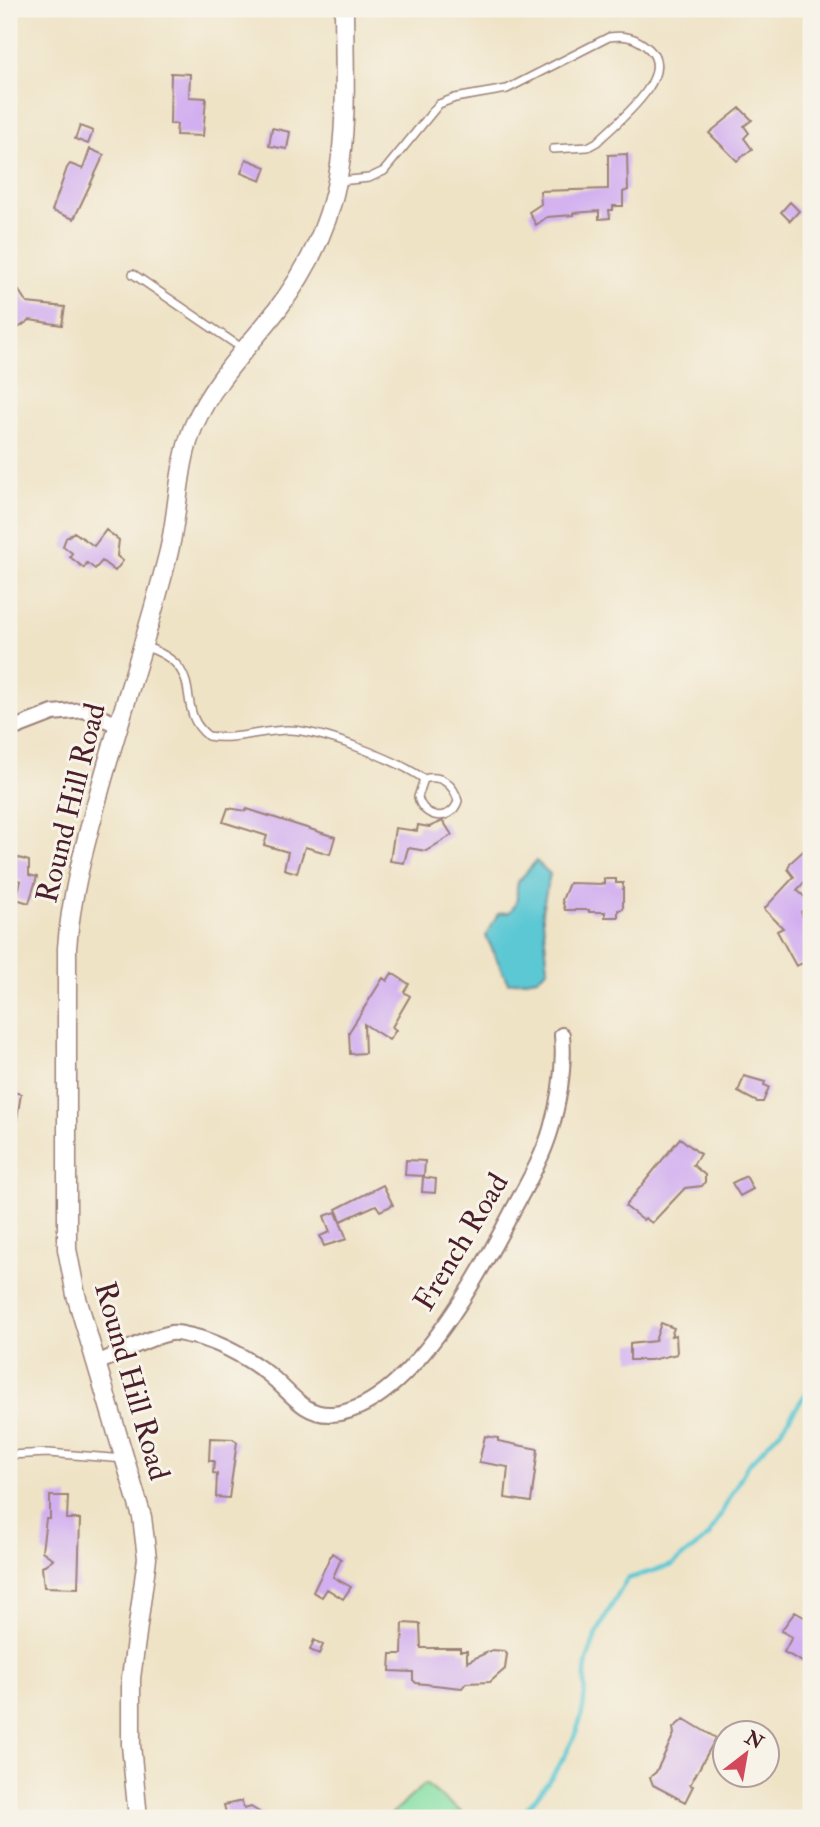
<svg xmlns="http://www.w3.org/2000/svg" width="820" height="1827" viewBox="0 0 820 1827" font-family="'IM FELL Double Pica',serif">
<rect width="100%" height="100%" fill="#f7f3e8"/>
<filter id="ink" filterUnits="userSpaceOnUse"><feTurbulence type="fractalNoise" baseFrequency=".0143" numOctaves="2"/><feDisplacementMap in="SourceGraphic" scale="14" xChannelSelector="R" yChannelSelector="G"/><feConvolveMatrix kernelMatrix="1 2 1 2 8 2 1 2 1" color-interpolation-filters="sRGB"/></filter>
<filter id="wash" filterUnits="userSpaceOnUse"><feTurbulence type="fractalNoise" baseFrequency=".00686" numOctaves="4" result="noise"/><feDisplacementMap in="SourceGraphic" scale="28" xChannelSelector="R" yChannelSelector="G"/><feGaussianBlur stdDeviation="1.57" result="paint"/><feColorMatrix in="noise" values="0 0 0 0 0 0 0 0 0 0 0 0 0 0 0 0 0 1.4 0 .05"/><feComposite in="paint" operator="in"/></filter>
<g filter="url(#wash)">
<rect width="100%" height="100%" fill="#efe3c6"/>
<path fill="#87e0a6" stroke="#688068" stroke-width="2" d="M425 1784 469 1818H387Z"/>
<path fill="#5cc8d4" stroke="#537480" stroke-width="2" d="M536 861 550 874 542 910 548 969 537 978 508 983 486 936 498 914 510 912C522 896 514 897 518 882Z"/>
<g fill="none" stroke-linecap="round" stroke-linejoin="round">
<path stroke="#5cc8d4" stroke-width="4.5" d="M518 1818C546 1788 574 1751 583 1709 586 1693 583 1677 587 1661 595 1632 612 1605 627 1579L672 1565 709 1536 747 1466 782 1429 811 1386"/>
</g>
<g id="blocks">
<path fill="#d2aff0" d="M171 73 190 74 189 97 206 98 203 136 176 135 177 124H170Z
M740 108 752 120 744 126 749 133 744 138 752 149 737 161 709 133Z
M80 126 93 131 88 144 75 139Z
M272 128 290 132 287 149 269 146Z
M90 149 104 155 74 219 52 211 67 168 70 164 83 169Z
M627 154 628 190 623 192V206H613V210H609L610 218 599 219V211L573 213V215L547 217 536 225 529 212 541 204 540 191 608 189V155Z
M246 159 266 167 261 181 241 173Z
M790 202 799 211 790 221 781 212Z
M9 276 27 303 65 307 62 325 30 320 18 328 9 326Z
M106 530 119 540 117 556 123 561 115 571 102 561 95 569 87 563 84 568 70 557 72 553 63 546 66 538 74 532 94 546Z
M228 808 246 811 247 809 335 837 330 854 305 847 297 873 284 869 288 852 264 845 267 836 223 822Z
M443 821 452 835 426 851 408 848 404 863 390 861 395 828 417 831 418 825 429 827Z
M811 844V875L797 890 810 902 801 912 811 933V979L803 963 796 966 777 931 783 928 764 909 794 877 788 869 790 863Z
M9 855 29 861V875L37 877 29 903 16 899 21 881 9 878Z
M604 879H616V883H623V909L618 910V917H605V912H589V910H565L562 900 569 883 604 884Z
M392 973 409 984 404 992 410 996 392 1027 396 1030 389 1040 364 1024 365 1053 350 1054 349 1032 383 978 387 981Z
M744 1076 765 1082 764 1085 769 1087 763 1102H757L738 1092Z
M9 1091 21 1094 15 1130 9 1129Z
M680 1138 700 1154 693 1165 705 1175V1182L702 1186 685 1188 652 1223 645 1218 643 1220 625 1206Z
M406 1160 425 1161 424 1176 405 1175Z
M746 1176 753 1189 740 1196 732 1183Z
M423 1177 436 1179 435 1193 422 1192Z
M383 1185 393 1205 380 1211 376 1205 341 1221 336 1209Z
M336 1212 347 1239 324 1246 320 1236 330 1232 324 1216Z
M661 1323 674 1328 671 1336 676 1335 677 1354 651 1360H630V1344L655 1341Z
M485 1436 498 1438V1441L538 1449 531 1502 505 1498 508 1467 479 1462Z
M210 1438 233 1439 237 1442 229 1498 216 1497 217 1474 213 1473 214 1461H209Z
M50 1496H68L67 1519H80L78 1588 44 1587 42 1567 53 1559 42 1551 46 1519H50Z
M332 1553 341 1559 333 1577 351 1587 343 1599 327 1589 322 1597 313 1592Z
M795 1612 811 1621V1650L804 1663 784 1652 792 1637 781 1631Z
M403 1623 420 1624 421 1648H460V1651H467V1662L492 1650 504 1651 507 1654 505 1669 490 1682 466 1683 462 1688 416 1683 413 1680V1672L390 1671 391 1654H402Z
M314 1640 323 1645 319 1654 310 1650Z
M684 1719 716 1738 690 1785 693 1786 685 1802 653 1785 650 1777 656 1772 674 1734 673 1728Z
M242 1801 244 1809 251 1807 269 1818H222V1814L226 1813 224 1805Z"/>
</g>
</g>
<g filter="url(#ink)">
<use href="#blocks" fill-opacity="0" stroke="#9c8178" stroke-width="2"/>
<g fill="none" stroke-linecap="round" stroke-linejoin="round">
<defs>
<path id="service" d="M340 181 369 178 384 171 439 104 455 98 507 89 609 37C626 35 636 37 649 49 678 76 616 123 597 142L588 147 553 149
M133 274 243 349
M143 646C212 668 171 707 208 736 233 741 262 730 288 730 321 730 397 760 424 779 441 774 454 785 458 801 451 823 423 819 418 797L424 779
M9 1455 48 1453 125 1459"/>
<path id="minor" d="M9 730 53 713 84 710 118 725
M97 1363C120 1354 146 1338 171 1333 177 1332 185 1335 192 1336 220 1342 244 1356 267 1373 288 1389 303 1416 332 1414 408 1409 482 1270 513 1210 527 1184 543 1157 551 1129 560 1097 565 1067 562 1035"/>
<path id="tertiary" d="M138 1818 131 1745V1678L147 1558 142 1517 76 1295 67 1249V948C71 894 85 845 99 793 121 713 148 635 168 555 179 513 177 465 194 425 214 380 247 349 277 310 354 209 345 128 344 9"/>
</defs>
<use href="#service" stroke="#9c8178" stroke-width="10"/>
<use href="#minor" stroke="#9c8178" stroke-width="18"/>
<use href="#tertiary" stroke="#9c8178" stroke-width="21"/>
<use href="#service" stroke="#fff" stroke-width="7"/>
<use href="#minor" stroke="#fff" stroke-width="14"/>
<use href="#tertiary" stroke="#fff" stroke-width="18"/>
</g>
</g>
<g text-anchor="middle" dominant-baseline="central" stroke-width="6" stroke-linejoin="round" paint-order="stroke">
<g font-size="30" fill="#4a1f2b" stroke="#f7f3e8">
<text transform="translate(71 803) rotate(-76)">Round Hill Road</text>
<text transform="translate(461 1242) rotate(-59)">French Road</text>
<text transform="translate(132 1381) rotate(74)">Round Hill Road</text>
</g>
</g>
<rect width="820" height="1827" fill="none" stroke="#f7f3e8" stroke-width="35"/>
<g transform="translate(746 1754) rotate(31)"><circle r="33" fill="#f7f3e8" stroke="#b29e9c" stroke-width="2"/>
<path d="M0-5L12 26L0 18L-12 26Z" fill="#d1495b"/>
<text y="-10" font-size="19" font-weight="bold" text-anchor="middle" fill="#4a1f2b">N</text>
</g>
</svg>
